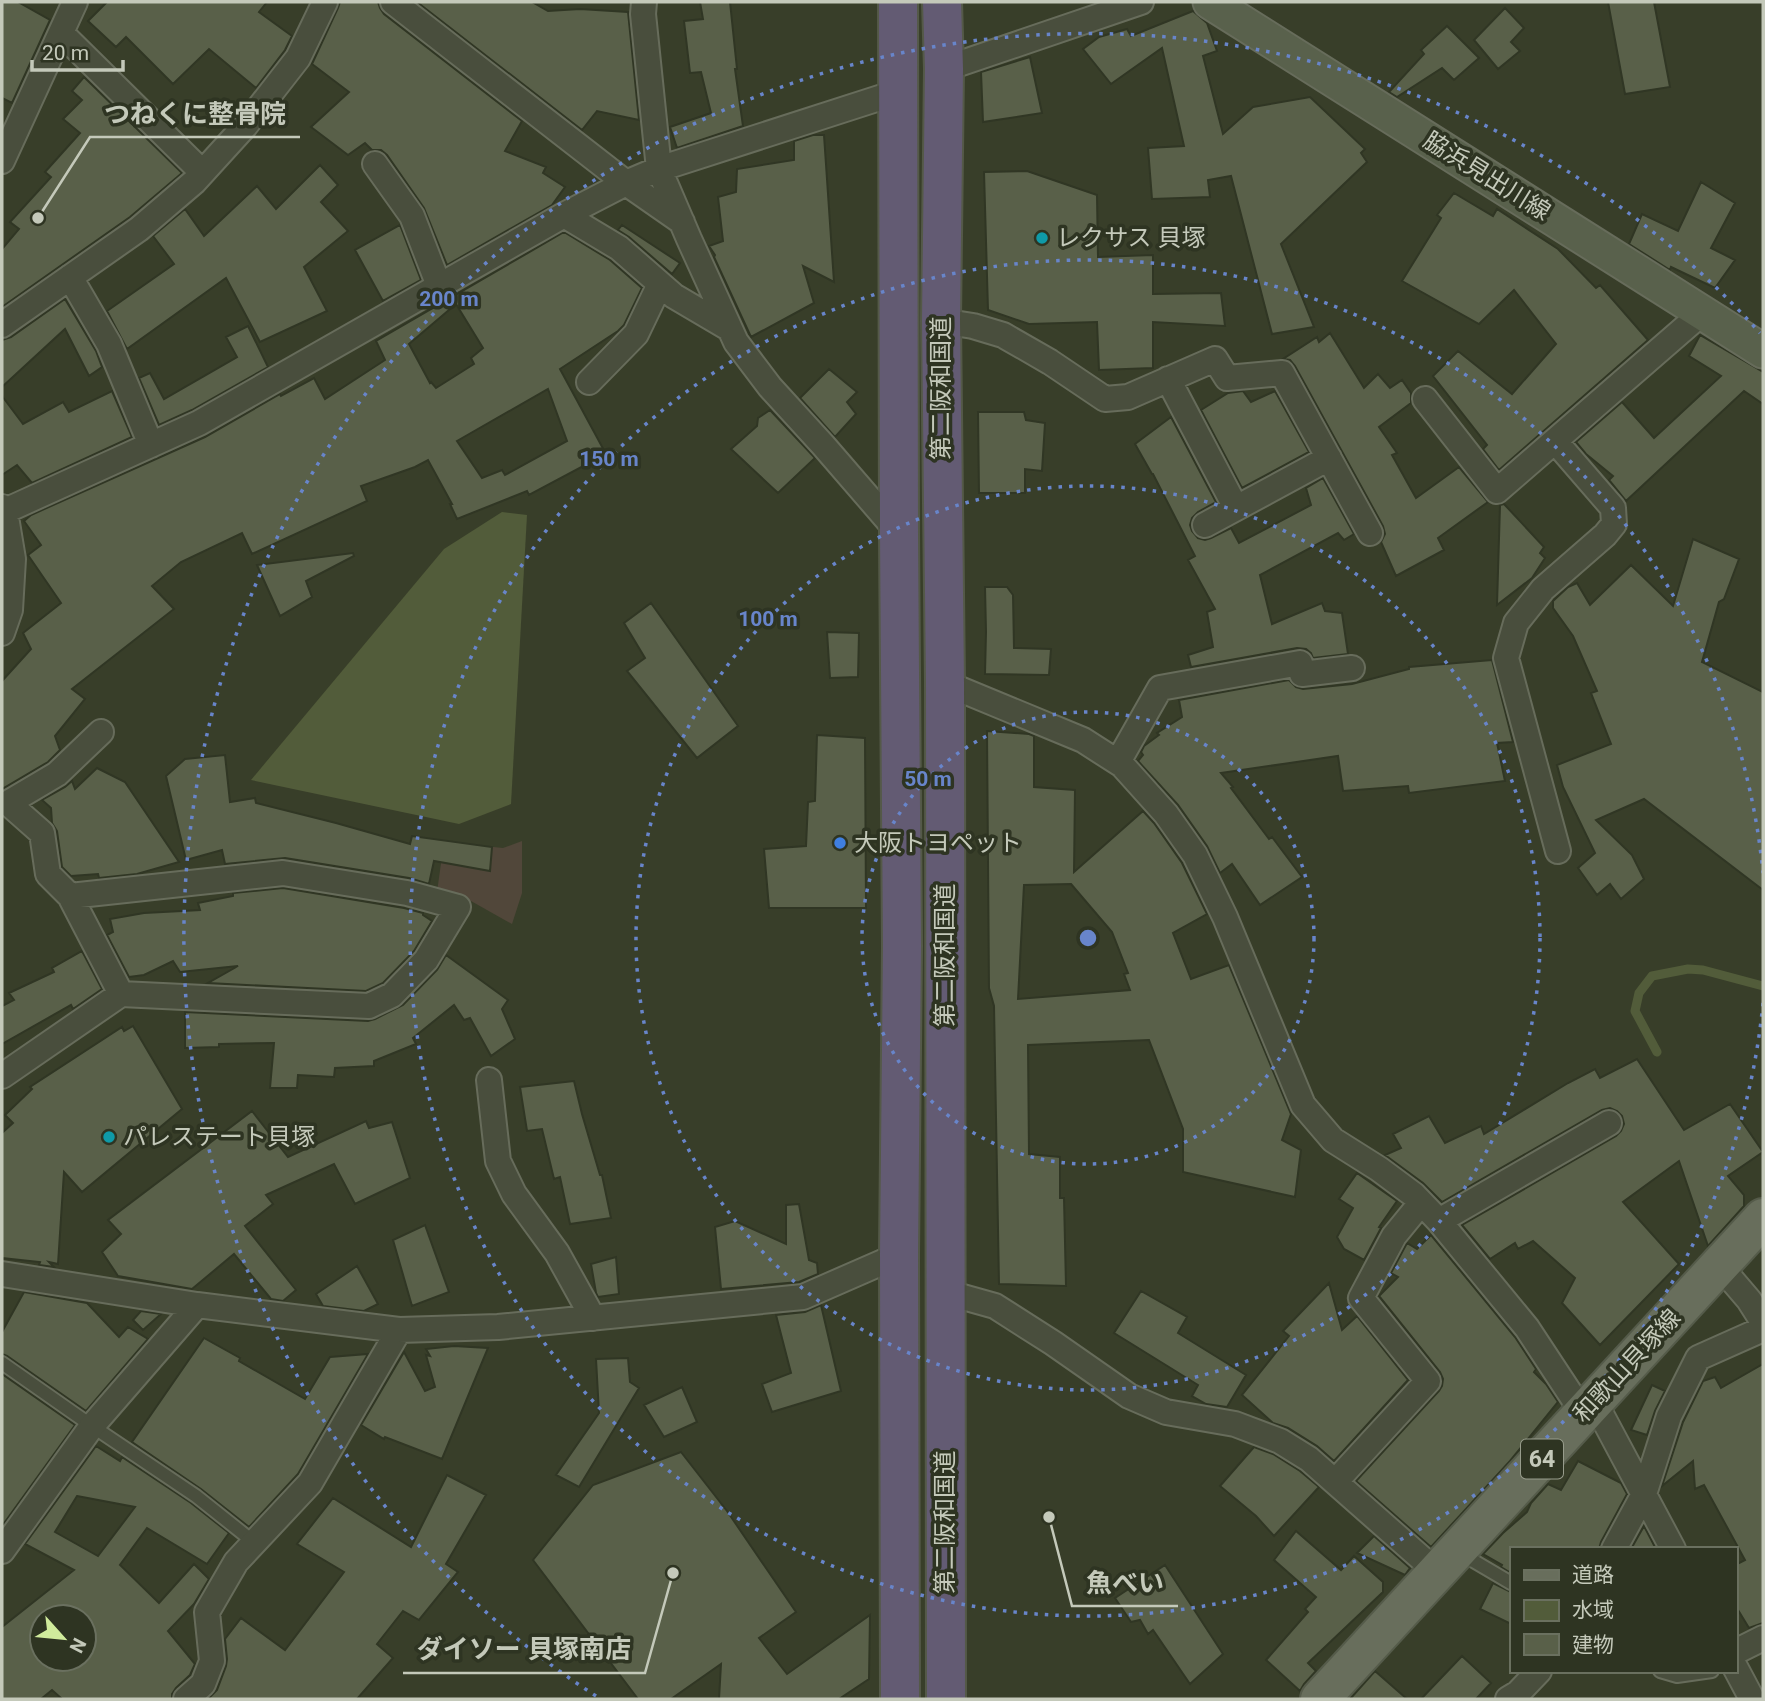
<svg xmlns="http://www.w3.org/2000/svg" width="1765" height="1701" viewBox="0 0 1765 1701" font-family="Roboto,'Noto Sans JP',sans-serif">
<rect width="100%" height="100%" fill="#383e29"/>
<path fill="#51473a" d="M522 841V893L512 924 471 901 437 892 444 842 503 848Z"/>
<path fill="#525c3a" d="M502 512 527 515 511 804 459 824 251 780 444 549Z"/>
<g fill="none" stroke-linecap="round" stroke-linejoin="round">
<path stroke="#525c3a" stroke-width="9" d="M1657 1052 1635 1011 1639 993 1652 976 1688 969 1703 970 1763 986"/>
</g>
<path fill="#596049" stroke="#303624" stroke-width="2" fill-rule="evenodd" d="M2 2H18L50 20 12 103 2 98Z
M107 2H267L259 12 292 36 285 50 256 88 209 49 173 84 126 37 116 47 88 21Z
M340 2H378L380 8 384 14 522 121 505 151 546 167 543 173 565 187 552 205 447 265 424 208 387 155 381 150H372L365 143 348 155 311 127 349 92 312 64 338 8Z
M417 2H532L548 11 580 9 628 12 639 120 597 111 582 130Z
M700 2H730L737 69H735L743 126 677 148 670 127 711 113 701 72 690 73 684 21 703 19Z
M1608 2H1654L1670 87 1625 94Z
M1505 8 1524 28 1511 42 1520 51 1498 69 1474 40Z
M1193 11 1207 23 1217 51 1203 56 1223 134 1253 107 1310 97 1365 149 1361 153 1367 162 1281 244 1314 327 1272 334 1231 176 1208 180 1210 197 1152 199 1148 148 1184 146 1162 48 1111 84 1083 49 1099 37 1127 29 1131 36Z
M1447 26 1479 58 1454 80 1442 68 1397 97 1389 92 1424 54 1421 50Z
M1030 57 1042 113 983 122 981 72Z
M84 77 182 173 130 217 2 307V249L19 229 10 222 51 177 45 172 80 133 63 119 82 100 72 91Z
M813 135H824L834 282 803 266 814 303 751 337 714 257 715 255 709 246 723 241 718 197 736 192 737 169 794 160V141Z
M320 165 338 185 321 202 348 231 304 267 327 311 260 342 226 278 127 349 107 311 174 264 153 236 185 209 204 236 257 186 276 209Z
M1027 171 1097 195 1098 257 1153 255V294L1221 293 1225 326 1153 322V368L1099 370 1097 322 1029 324 988 310 984 172Z
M1701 182 1735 203 1711 248 1735 260 1715 288 1671 267 1670 270 1629 244 1642 214 1678 231Z
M1454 193 1493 216 1497 209 1558 249 1596 288 1600 285 1648 340 1499 470 1483 449 1487 445 1433 376 1458 351 1512 394 1556 344 1514 290 1479 324 1402 281 1441 218 1437 215Z
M400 225 421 280 383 301 355 250Z
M622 225 680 263 672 274 629 237 618 230Z
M564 232 610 260 642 288 624 325 618 331 560 369 606 454 529 495 527 491 457 519 450 504H452L428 460 415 467 361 486 367 501 252 554 242 533 181 562 152 586 174 609 72 689 85 699 55 736 60 750 48 762 2 789V681L31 649 23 633 61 603 28 555 41 545 24 521 31 515 205 437 280 394 281 396 314 378 325 399 385 360 376 341ZM456 304 483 348 471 358 474 364 436 388 431 382 430 383 409 344ZM548 389 567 441 505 475 502 470 482 478 457 441Z
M65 299 96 351 102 367 89 376 65 329 2 387V340L11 337Z
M248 326 268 367 192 410 159 425 139 378 150 373 164 399 237 357 226 337Z
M1330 333 1364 388 1378 374 1390 388 1402 380 1411 393V403L1379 427 1397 453 1392 455 1416 498 1459 467 1488 502 1438 538 1444 550 1396 576 1381 542 1385 534 1383 526 1295 366 1290 360 1283 359 1317 337 1319 342Z
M1700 335 1763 372V404L1744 391 1626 501 1609 480 1613 476 1586 454 1576 442 1622 402 1654 438 1721 376 1689 356Z
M829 369 857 392 847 402 856 414 835 437 800 398Z
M112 391 132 437 32 483 17 465 2 475V396L23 424 63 402 69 412Z
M1243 391 1251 402 1275 391 1309 452 1242 488 1201 410 1228 393Z
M770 410 815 458 778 493 731 449 757 426 758 418Z
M978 412H1024L1026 420 1045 423 1042 471 1025 469V493H979Z
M1171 417 1216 502 1198 512 1192 518 1190 525 1192 531 1198 538 1205 540 1211 538 1231 528 1239 543 1311 505 1306 488 1323 478 1354 534 1344 540 1338 533 1260 575 1272 624 1322 603 1325 611 1342 613 1348 654 1313 658 1311 653 1306 649 1297 648 1191 667 1188 655 1213 647 1207 612 1215 609 1188 560 1195 556 1153 474H1152L1135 444Z
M1504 504 1544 547 1540 553 1545 558 1532 578 1497 605 1500 505Z
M1693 539 1739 559 1724 599 1719 602 1702 662 1763 692V890L1644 799 1596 820 1632 855 1644 879 1621 899 1610 884 1597 895 1578 868 1595 853 1563 787 1557 765 1611 744 1591 693 1597 691 1573 636 1553 608V601L1568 587 1577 583 1590 605 1631 565 1673 606Z
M353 553 354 556 306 581 312 597 280 616 257 565Z
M985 587H1007L1013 595 1014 648 1051 649 1049 675 985 674 986 632Z
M651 603 738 726 697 758 627 671 645 658 624 623Z
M827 632 859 633 858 677 830 678Z
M1492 660 1513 742 1497 743 1505 781 1409 793 1408 786 1343 791 1338 756 1221 773 1233 787 1231 788 1269 839 1272 837 1302 877 1260 905 1232 864 1220 873 1207 846 1178 805 1138 761 1143 755 1141 752 1144 746 1159 735 1157 733 1182 717 1179 700 1289 680 1296 687 1303 689 1352 684 1409 669V667Z
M987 731 1029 734 1034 736V787L1075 790 1074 872 1143 811 1154 823 1182 863 1207 914 1173 933 1191 979 1229 965 1291 1114 1282 1140 1301 1150 1295 1197 1183 1172V1129L1149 1040 1028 1045 1029 1154 1060 1157V1198H1064L1066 1286 999 1284 994 1006 989 988ZM1071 884 1112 932 1128 973 1124 974 1130 990 1018 999 1024 885Z
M817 735 865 738 866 908H769L764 849 806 846 808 802 815 801Z
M225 755 230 802 255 798 256 803 336 823 410 844 412 836 492 847 490 871 434 861 429 884 409 878 285 858 225 864 222 850 186 860 166 776 185 759Z
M97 768 125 782 179 862 137 874 99 878 98 874 71 876 62 867 57 831 52 823 51 808 42 800 65 787 72 781 75 789Z
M283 888 404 908 423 913V915L432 921 414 951 383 983 366 991 208 983 238 966 180 972 173 961 144 975 129 977 107 935 113 932 110 919 144 913 200 910 198 903 233 896V893Z
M82 951 102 989 73 1009 71 1005 2 1044V1006L14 1000 9 993 54 972 52 968Z
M446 955 508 1000 502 1009 515 1039 491 1056 470 1018 464 1020 454 1005 413 1038 416 1044 374 1061V1066L335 1068 334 1077 298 1075 297 1088H270L274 1043 219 1044V1047L185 1048V1012L368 1021 375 1019 403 1005 437 970Z
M133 1026 182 1109 82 1192 64 1172 58 1264 49 1262 54 1267 39 1265 40 1262 2 1258V1133L13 1123 5 1115 32 1089 30 1087 122 1027 124 1031Z
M1637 1059 1684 1130 1730 1104 1763 1152 1728 1176 1744 1195V1206L1708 1246 1679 1161 1623 1202 1679 1264 1600 1345 1562 1303 1575 1278 1533 1241 1518 1249 1515 1243 1490 1259 1462 1225 1616 1136 1621 1131 1624 1124 1622 1116 1617 1111 1610 1108 1602 1110 1442 1202 1423 1183 1385 1155 1401 1148 1393 1134 1429 1116 1445 1143 1481 1126 1484 1134 1568 1083 1595 1069 1600 1078Z
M574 1081 582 1114 600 1175H602L611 1218 570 1224 560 1177 554 1179 542 1129 527 1131 520 1087Z
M252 1111 288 1157 366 1121 369 1128 392 1122 410 1178 355 1204 334 1164 266 1195 273 1204 245 1226 296 1290 283 1301 271 1299 234 1254 192 1289 118 1276 102 1252 121 1234 108 1220Z
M1357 1173 1397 1201 1379 1227 1381 1228 1364 1260 1344 1249 1337 1237 1353 1208 1339 1199Z
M799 1204 809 1260 817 1263 818 1274 799 1282 721 1289 715 1227 735 1221 786 1244V1205Z
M425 1225 449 1292 412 1306 393 1240Z
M1431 1235 1515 1337 1536 1369 1534 1372 1546 1384 1558 1402 1510 1461 1431 1547 1356 1481 1439 1391 1442 1386 1443 1379 1440 1372 1379 1296 1398 1277 1391 1273 1407 1243 1417 1249Z
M616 1257 619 1294 598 1297 596 1293 591 1264Z
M357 1266 378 1304 364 1311 323 1306 316 1294Z
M1329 1283 1342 1330 1357 1316 1408 1380 1334 1461 1317 1446 1288 1428 1273 1423 1242 1395 1289 1336 1283 1331Z
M1141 1291 1187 1317 1178 1333 1246 1375 1227 1407 1206 1404 1192 1396 1198 1385 1114 1333Z
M24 1292 87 1303 119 1337 128 1327 148 1339 86 1411 7 1356 2 1354V1332Z
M821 1305 841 1391 772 1412 762 1384 791 1373 776 1315 805 1312Z
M141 1311 161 1314 143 1330 133 1320Z
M204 1338 240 1358 239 1361 305 1399 330 1357 368 1354 298 1474 249 1527 201 1489 132 1442Z
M454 1346 488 1348 442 1459 385 1437 384 1439 361 1425 404 1352 425 1391 435 1387 426 1355 430 1356 426 1349Z
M628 1358 630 1382 639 1388 579 1487 556 1475 599 1413 596 1359Z
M1763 1364V1623L1749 1628 1735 1605V1565L1745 1560 1704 1485 1695 1489 1693 1461 1662 1486 1683 1422 1703 1381 1715 1377 1721 1388Z
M2 1374 75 1425 2 1526Z
M1652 1385 1665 1391 1655 1411 1647 1435 1631 1430Z
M682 1387 697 1422 664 1437 644 1405Z
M96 1446 120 1461 122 1457 191 1503 229 1533 207 1564 147 1528 120 1565 159 1603 194 1564 209 1579 194 1604 168 1631 195 1664 190 1675 176 1688 172 1694V1699H62L52 1690 41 1699H2V1627L74 1570 25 1544ZM77 1496 135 1507 98 1556 55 1532ZM42 1617H84V1659H42Z
M1254 1447 1273 1454 1300 1471 1319 1487 1274 1536 1256 1516 1220 1486Z
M681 1452 727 1511 796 1612 759 1638 787 1674 870 1615 869 1679 839 1699H719L721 1664 671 1699H638L533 1560 593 1485Z
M1578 1461 1621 1483 1627 1494 1601 1542 1599 1549H1511V1573L1501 1567 1502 1565 1483 1554 1503 1533 1527 1512 1531 1503 1548 1484 1561 1490Z
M447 1475 486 1495 446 1564 458 1572 419 1620 403 1611 377 1644 393 1658 357 1699H208L217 1690 226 1666 227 1659 225 1639 241 1618 285 1650 344 1572 297 1544 333 1498 411 1547Z
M1644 1526 1656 1549H1631Z
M1296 1531 1341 1570 1354 1556 1383 1582V1592L1308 1663 1316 1671 1304 1684 1300 1691 1266 1660 1308 1612 1305 1609 1316 1597 1274 1560Z
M1374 1536 1410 1568 1405 1575 1357 1553Z
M1165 1565 1223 1654 1190 1684 1153 1630 1148 1634 1140 1620 1131 1622 1115 1598Z
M1493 1583 1511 1592V1624L1480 1609Z
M1462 1656 1491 1683 1476 1699H1421Z
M1375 1671 1407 1699H1350Z"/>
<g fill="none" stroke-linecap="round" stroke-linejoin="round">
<defs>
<path id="lane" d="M2 1363 92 1426 196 1496 255 1543
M1460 1553 1511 1583
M1660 1671 1677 1676 1712 1671"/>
<path id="street" d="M393 2 626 183 682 222
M644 2 643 14 659 169 689 239 736 342 770 387 823 445 899 533
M61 33 202 172
M944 69 1141 2
M2 161 75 2
M375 164 412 216 439 286
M564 215 619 248 674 296 730 329
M70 277 109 344 151 445
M941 321 973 326 1003 335 1050 362 1105 399 1128 397 1215 359 1227 378 1282 373 1370 533
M2 325 139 229 194 182 245 126 298 58 325 2
M1168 379 1236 508
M589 382 636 334 660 284
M1425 399 1497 491 1702 313
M1555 441 1613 508 1614 524 1605 535 1543 589 1516 623 1506 658 1558 851
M2 507 5 511 13 559 10 610 2 633
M5 511 199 423 564 215 626 183 659 169 898 92
M1205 525 1329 458
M945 683 1083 740 1122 765 1166 814 1195 855 1225 917 1303 1105 1333 1140 1379 1169 1414 1195 1439 1221 1527 1328 1583 1413
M1118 762 1160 688 1300 663 1302 674 1352 668
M70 896 48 874 42 833 8 803 57 774 101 732
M2 1076 121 994 369 1006 392 995 426 960 458 907 407 893 283 873 70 896 121 994
M489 1080 498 1161 514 1194 557 1253 593 1318
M1439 1221 1609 1123
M1719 1265 1749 1300 1763 1322
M2 1274 197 1305 399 1330 498 1327 803 1297 899 1255
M945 1292 995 1306 1053 1343 1129 1396 1166 1412 1235 1424 1280 1441 1309 1459 1437 1572
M1594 1401 1673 1549
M1335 1482 1428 1381 1361 1298 1394 1236 1421 1203
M1614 1549 1644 1494 1669 1416 1698 1358 1763 1329
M2 1551 92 1426 197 1305
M1735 1652 1763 1638
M1735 1667 1752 1699
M186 1699 203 1684 212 1661 207 1612 236 1562 310 1483 399 1330
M1508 1699 1518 1693 1539 1671"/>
<path id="secondary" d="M1210 2 1763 351"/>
<path id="primary" d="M1320 1699 1763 1218"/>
<path id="highway" d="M898 2 899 533 902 946 899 1255 900 1699
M942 2 944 69 941 321 945 683 946 1699"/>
</defs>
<use href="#lane" stroke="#676c5b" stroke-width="16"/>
<use href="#street" stroke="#676c5b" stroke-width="28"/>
<use href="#secondary" stroke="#676c5b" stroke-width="37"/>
<use href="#primary" stroke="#555b4a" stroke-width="42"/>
<use href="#highway" stroke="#545948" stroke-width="42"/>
<use href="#lane" stroke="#494e3d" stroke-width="12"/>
<use href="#street" stroke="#494e3d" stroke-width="24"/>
<use href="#secondary" stroke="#59614c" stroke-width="33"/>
<use href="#primary" stroke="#686e5c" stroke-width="38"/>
<use href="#highway" stroke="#635b73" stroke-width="38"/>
</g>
<g fill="none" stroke="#6885ca" stroke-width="3.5" stroke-dasharray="3.5 7">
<circle cx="1088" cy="938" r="226"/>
<circle cx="1088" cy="938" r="452"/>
<path d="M1763 1003A678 678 0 1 1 1763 873"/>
<path d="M596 1696A904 904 0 1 1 1760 333"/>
</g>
<g fill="#0f9aa8" stroke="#2e3422" stroke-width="2.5">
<circle cx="1042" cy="238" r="7"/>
<circle cx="109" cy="1137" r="7"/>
</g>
<circle fill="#3f7fe0" stroke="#2e3422" stroke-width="2.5" cx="840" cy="843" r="7"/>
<g text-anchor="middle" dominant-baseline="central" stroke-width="7" stroke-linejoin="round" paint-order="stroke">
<rect fill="#2e3422" stroke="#979c8c" stroke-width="2" x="1521" y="1439.5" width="42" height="39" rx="5"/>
<g font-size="23" font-weight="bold" fill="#c4c9ba">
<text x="1542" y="1459">64</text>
</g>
<g font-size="24" fill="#c4c9ba" stroke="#2e3422">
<text transform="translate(1487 176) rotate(32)">脇浜見出川線</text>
<text transform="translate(941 388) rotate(-90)">第二阪和国道</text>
<text transform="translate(945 955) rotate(-90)">第二阪和国道</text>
<text transform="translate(1627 1366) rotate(-47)">和歌山貝塚線</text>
<text transform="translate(945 1522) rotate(-90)">第二阪和国道</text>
</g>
<g font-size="24" fill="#c4c9ba" stroke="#2e3422" text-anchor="start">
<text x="1056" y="238">レクサス 貝塚</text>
<text x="854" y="843">大阪トヨペット</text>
<text x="123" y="1137">パレステート貝塚</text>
</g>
</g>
<circle cx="1088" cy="938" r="10" fill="#6885ca" stroke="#2e3422" stroke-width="3.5"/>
<g font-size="21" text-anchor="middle" font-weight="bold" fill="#6885ca" stroke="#2e3422" stroke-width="7" stroke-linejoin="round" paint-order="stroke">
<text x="449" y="306">200 m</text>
<text x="609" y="466">150 m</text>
<text x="768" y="626">100 m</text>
<text x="928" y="786">50 m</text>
</g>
<path fill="none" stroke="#c4c9ba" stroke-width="2.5" d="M38 218L90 137H300M1049 1517L1072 1606H1178M673 1573L645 1673H403"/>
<g fill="#c4c9ba" stroke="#2e3422" stroke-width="2.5">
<circle cx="38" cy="218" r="7"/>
<circle cx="1049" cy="1517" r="7"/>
<circle cx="673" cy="1573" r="7"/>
</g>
<g font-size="26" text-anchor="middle" font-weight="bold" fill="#c4c9ba" stroke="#2e3422" stroke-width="7" stroke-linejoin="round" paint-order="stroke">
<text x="195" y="123">つねくに整骨院</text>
<text x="1125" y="1592">魚べい</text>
<text x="524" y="1658">ダイソー 貝塚南店</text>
</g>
<rect width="1765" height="1701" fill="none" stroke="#c4c9ba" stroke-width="7"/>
<rect x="1510" y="1547" width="228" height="126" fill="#2e3422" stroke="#6a705f" stroke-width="2"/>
<rect x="1524" y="1570" width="35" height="10" fill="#686e5c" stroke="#6a705f" stroke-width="2"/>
<text x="1572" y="1582" font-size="21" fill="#c4c9ba">道路</text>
<rect x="1524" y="1600" width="35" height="21" fill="#525c3a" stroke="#6a705f" stroke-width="2"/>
<text x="1572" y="1617" font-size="21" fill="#c4c9ba">水域</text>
<rect x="1524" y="1634" width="35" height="21" fill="#596049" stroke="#6a705f" stroke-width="2"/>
<text x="1572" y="1652" font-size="21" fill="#c4c9ba">建物</text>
<g transform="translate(63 1638) rotate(117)"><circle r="33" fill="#2e3422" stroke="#6a705f" stroke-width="2"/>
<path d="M0-5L12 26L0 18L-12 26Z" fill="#d0eb9c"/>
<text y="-10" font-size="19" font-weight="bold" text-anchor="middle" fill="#c4c9ba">N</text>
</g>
<path d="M32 60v10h91v-10" fill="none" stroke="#c4c9ba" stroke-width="3.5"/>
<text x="42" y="60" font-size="21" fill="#c4c9ba" stroke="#2e3422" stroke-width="5" paint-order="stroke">20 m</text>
</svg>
